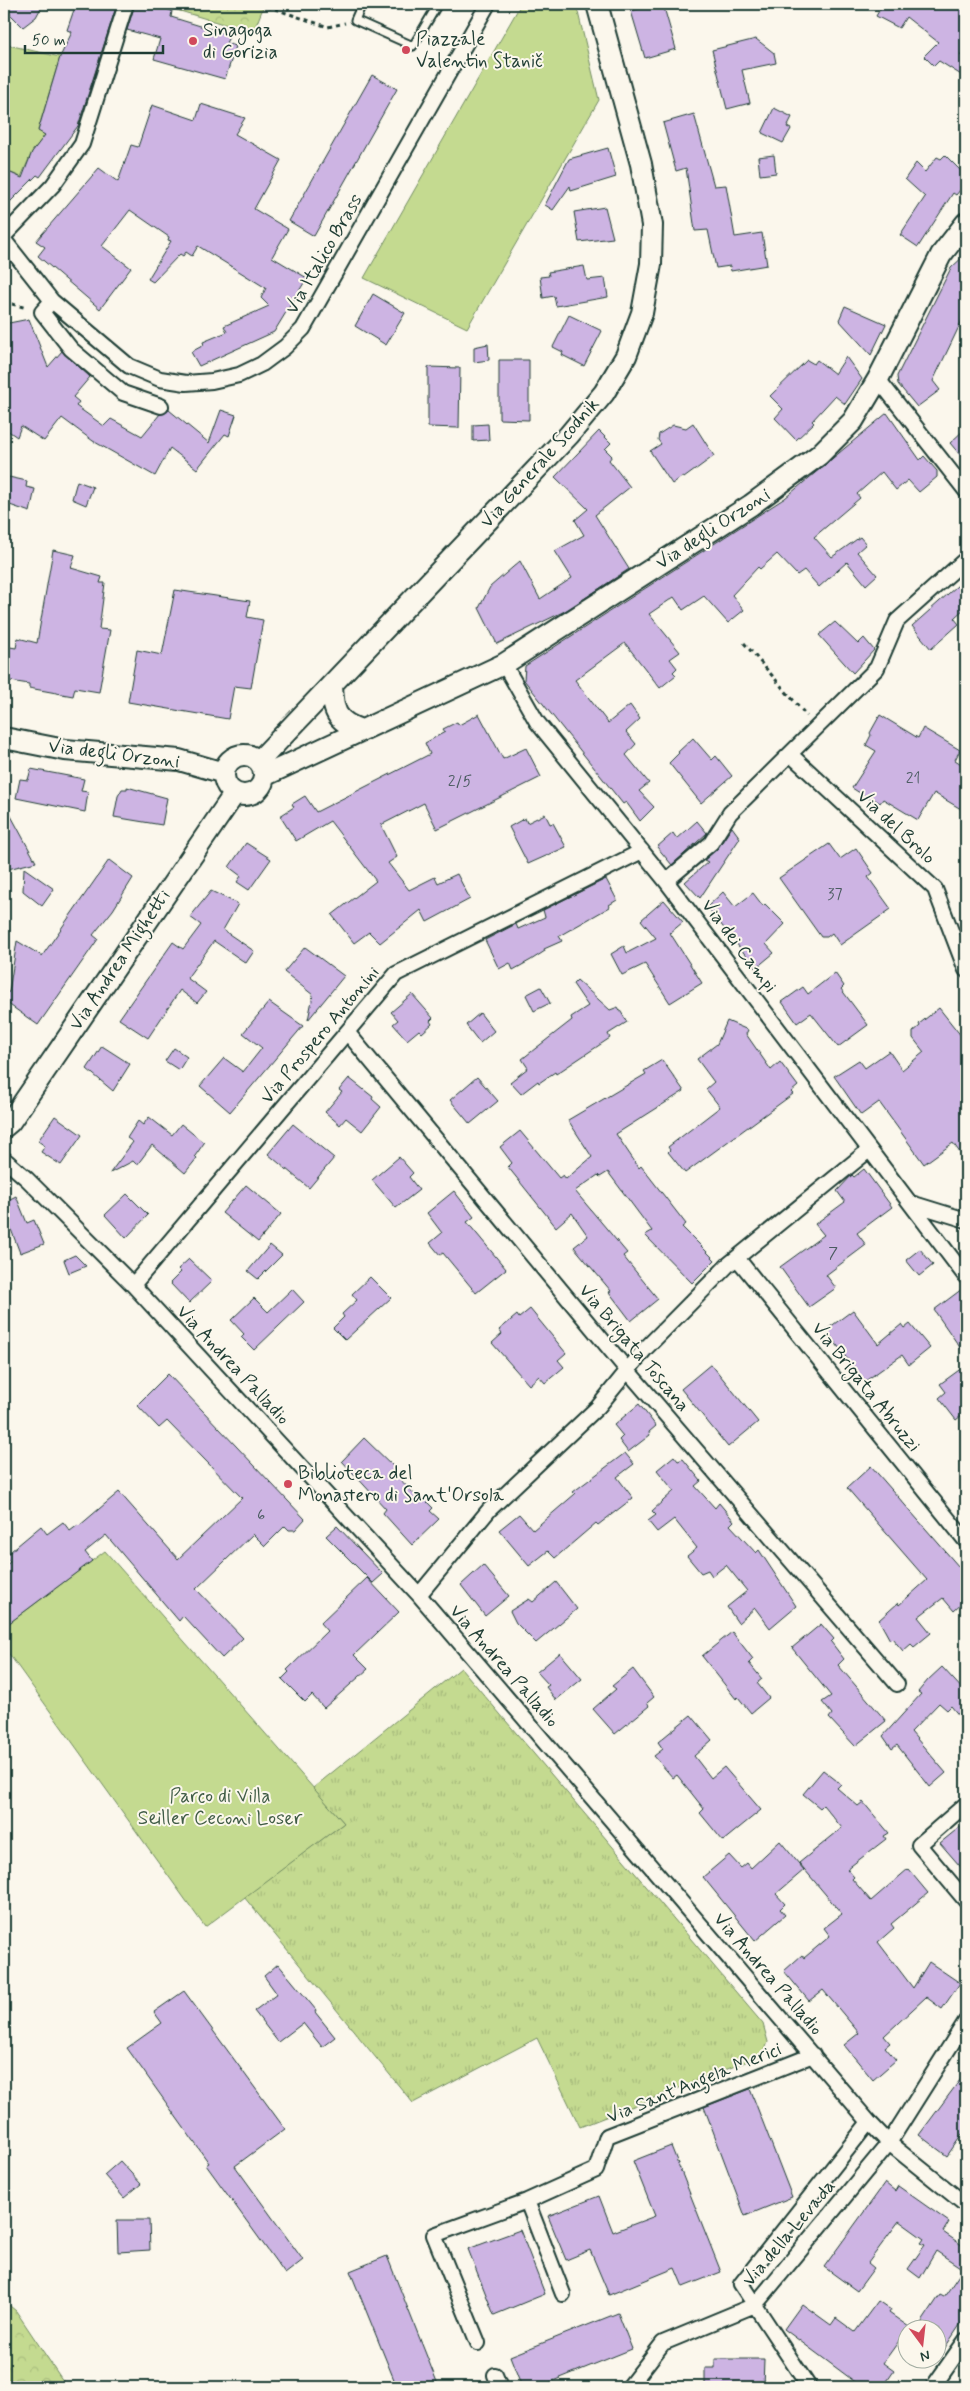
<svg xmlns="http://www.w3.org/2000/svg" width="970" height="2391" viewBox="0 0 970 2391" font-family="Mynerve,sans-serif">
<defs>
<pattern id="grass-tufts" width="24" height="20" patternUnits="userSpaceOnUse" patternTransform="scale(1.25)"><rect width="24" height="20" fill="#c4da90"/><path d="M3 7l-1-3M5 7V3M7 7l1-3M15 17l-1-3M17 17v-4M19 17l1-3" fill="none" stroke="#a8bc7d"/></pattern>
<pattern id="forest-crowns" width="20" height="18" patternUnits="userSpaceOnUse" patternTransform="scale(1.25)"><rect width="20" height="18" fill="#c4da90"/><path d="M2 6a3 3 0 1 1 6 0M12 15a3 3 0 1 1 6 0" fill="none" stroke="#a8bc7d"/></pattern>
</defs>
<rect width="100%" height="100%" fill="#fbf7ec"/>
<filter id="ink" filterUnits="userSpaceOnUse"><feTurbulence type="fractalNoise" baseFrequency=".02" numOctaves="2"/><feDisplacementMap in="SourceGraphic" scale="10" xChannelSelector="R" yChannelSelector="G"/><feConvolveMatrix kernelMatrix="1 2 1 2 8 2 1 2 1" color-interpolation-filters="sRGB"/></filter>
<g filter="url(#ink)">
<path fill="url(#grass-tufts)" stroke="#728c62" d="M461 1668 763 2024 768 2042 763 2055 580 2127 537 2038 413 2103 244 1897 344 1823 313 1788Z"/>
<path fill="url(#forest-crowns)" stroke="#728c62" d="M157 4H249L263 8 253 33Z
M4 2301 16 2311 67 2387H4Z"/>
<path fill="#c4da90" stroke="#728c62" d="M521 4H576L599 100 467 328 364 278Z
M4 44 60 57 38 130 45 135 32 152 21 177 4 170Z
M105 1551 344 1823 205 1927 4 1647V1627Z"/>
<path fill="#cdb4e3" stroke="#1f3d34" d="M4 4H43L36 17 23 27 4 8Z
M76 4H117L78 126 40 177 37 175 4 208V170L22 178 32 152 45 135 38 131 60 57 72 32 67 30Z
M135 4H150L172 11 171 17 230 35 226 43 236 46 225 79 154 59 160 39 127 30Z
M655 4H663L676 49 645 58 631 11Z
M883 4H966V46L960 55 966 59V78L939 61 934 66 924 56 938 42 906 17 899 28 876 16Z
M756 39 774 53 776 63 742 70 750 103 727 109 712 50Z
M372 75 397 89 314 236 289 221Z
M201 104 245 118 235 134 281 160 254 209 288 229 272 257 307 278 274 332 199 366 191 352 204 345 203 342 227 332 224 326 269 306 261 298 266 288 198 246 192 256 186 252 183 256 180 254 153 282 148 279 171 241 168 240 169 237 130 210 102 246 131 268 100 309 38 256 45 247 36 241 99 168 118 182 131 145 138 147 152 105 196 120Z
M774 108 792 117 787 127 791 129 783 143 762 133Z
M694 114 714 186 726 185 735 237 762 233 767 265 731 271 730 266 716 268 708 230 695 231 686 168 676 171 663 123Z
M608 148 616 177 571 191 570 186 553 210 545 205 569 159Z
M774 155 776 173 760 175 758 157Z
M945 155 966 176V183L956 195 953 193 918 247 900 235 925 197 905 179 916 163 925 172 937 157 941 159Z
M605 207 613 238 579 242 574 212Z
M966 254V312L933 381 940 390 917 407 898 384 897 376 951 268Z
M584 266 587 280 605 278 608 297 556 306 554 296 543 298 540 277 549 276 548 272Z
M373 294 405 313 386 345 355 326Z
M845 306 886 324 871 355 839 320Z
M569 315 602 331 584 366 562 355 563 352 553 347Z
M29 319 48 367 62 351 90 377 73 397 79 402 76 406 104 426 111 419 142 436 160 414 169 410 209 443 221 410 236 415 229 436 225 434 197 469 170 448 155 476 93 441 62 418 44 441 21 426 17 437 4 428V324Z
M488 344 489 360 474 362V347Z
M846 357 862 379 845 404 835 396 812 421 814 423 796 440 775 418 783 409 770 396 807 360 814 364 817 360 835 374Z
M499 360H529V420L499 419Z
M428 367 460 368 459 428 428 427Z
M887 413 920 460 924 456 937 471V477L919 492 908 480 896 490 882 472 857 494 860 498 814 537 832 557 860 537 866 544 857 552 877 575 866 585 847 562 819 587 804 570 797 575 777 554 760 569 758 567 732 595 744 610 728 623 704 596 683 610 674 597 649 614 680 652 670 659 677 668 673 672 676 675 660 688 625 643 575 680 608 723 630 705 640 719 626 732 636 744 626 755 649 783 639 791 654 807 640 821 626 802 623 804 524 680 525 666 785 498Z
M693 423 714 456 684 478 683 476 672 484 650 451 661 444 658 440 659 434 673 425 686 428Z
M488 424 489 440 473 441V425Z
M966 428V462L950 443Z
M599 431 611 443 605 449 612 456 609 460 630 487 595 515 629 569 567 610 497 644 479 608 490 587 520 561 540 599 572 578 555 551 584 535 575 520 588 509 555 477Z
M4 476 27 481 26 487 35 489 30 512 4 503Z
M77 481 93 487 86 505 72 499Z
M53 550 75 555 71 568 102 577 100 583H105L99 629 110 630 99 692 75 688 73 696 29 688V684L4 680V646L16 648 18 638 37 643Z
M966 578V607L954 618 959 624 931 649 912 626Z
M175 590 250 601 247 617 263 620 251 688 234 686 228 719 128 702 137 650 162 655Z
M835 622 858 644 864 638 874 650 853 673 819 635Z
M479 714 503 759 526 748 541 777 437 829 424 803 381 825 397 857 388 863 409 890 435 877 438 883 457 874 470 899 427 922 421 910 380 943 369 932 354 943 332 915 376 881 330 821 296 841 280 816 294 807 292 804 305 796 316 812 430 754 425 743 445 732 443 729 457 722 459 725Z
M880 715 918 738 923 728 960 750 955 760 966 767V812L934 793 918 820 883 799 880 803 872 798 871 800 852 788 876 751 866 745 871 735 870 733Z
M693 738 712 760 716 756 732 776 701 803 669 763 679 753 678 752Z
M31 769 84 779 81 791 88 792 85 812 16 798 20 779 28 780Z
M127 787 167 798 162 825 114 817 118 796 122 789H127Z
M4 803 36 862 4 870Z
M545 814 550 824 553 823 566 847 528 864 509 827 525 818 527 823Z
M697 821 707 833 672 865 657 847 673 833 677 839Z
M732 827 740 838 700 898 685 882 708 862 704 860 718 848Z
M246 843 271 859 249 890 237 882 241 876 229 867Z
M829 844 840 859 856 848 873 873 868 877 891 909 840 945 832 933 827 937H821L779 878Z
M109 860 133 878 113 910 93 935 98 939 38 1025 4 1001V993L9 992 17 941 42 956Z
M24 868 54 889 42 906 23 891Z
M606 879 617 900 609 905 610 907 559 936 562 941 544 949 545 951 531 960 513 970 510 963 499 969 485 940 516 924 518 929 545 917 543 910Z
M211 891 238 904 223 930 254 951 246 963 214 941 187 978 206 992 197 1003 180 990 148 1038 119 1019 173 942 183 949 201 925 190 917Z
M723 892 735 907 753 893 763 906 765 904 785 924 766 944 774 953 756 968 707 907Z
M664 900 683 922 670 933 702 983 670 1003 645 964 622 975 611 954 624 946 627 953 656 938 641 920Z
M305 947 344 976 308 1020 313 995 284 972Z
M835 973 844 986 841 989 868 1025 838 1047 811 1013 797 1023 782 1002 803 987 808 994Z
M577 980 610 1010 618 1007 627 1022 608 1034 610 1038 556 1074 555 1072 539 1083 538 1081 521 1094 510 1082 528 1068 522 1059 572 1020 571 1017 588 1006 573 984Z
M541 987 550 1003 534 1011 526 995Z
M412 994 433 1018 430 1021 432 1024 422 1033 419 1030 407 1040 393 1024 398 1020 391 1012Z
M269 1002 303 1026 230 1112 200 1086 224 1058 243 1072 262 1048 243 1033Z
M939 1008 966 1042V1161L953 1143 924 1164 879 1102 861 1115 834 1076 859 1060 865 1068 889 1051 902 1070 924 1052 913 1038V1032L920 1026 919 1024Z
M480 1013 494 1031 480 1043 466 1025Z
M727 1021 748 1030 746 1034 771 1070 780 1062 798 1086 791 1092 793 1094 685 1173 668 1152 670 1150 668 1147 720 1107 706 1089 714 1082 697 1059 717 1044Z
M102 1046 130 1064 113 1091 87 1069Z
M174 1048 187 1057 179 1070 165 1061Z
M662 1060 684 1091 616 1134 639 1168 641 1166 686 1224 682 1227 715 1260 692 1283 645 1235 652 1231 608 1172 600 1177 598 1175 575 1191 627 1253 623 1256 658 1299 631 1321 609 1292 611 1291 574 1247 588 1236 572 1213 556 1227 508 1167 512 1163 500 1147 520 1131 559 1178 563 1175 566 1179 592 1157 568 1120 646 1074 644 1071Z
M477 1077 498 1101 470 1124 450 1100Z
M349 1078 373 1097 372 1099 381 1107 362 1131 346 1118 340 1125 325 1112 342 1092 339 1090Z
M55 1116 82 1135 61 1165 41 1152 45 1146 38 1141Z
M149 1117 172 1135 181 1124 204 1143 195 1156 197 1158 185 1173 152 1145 137 1165 133 1161 110 1173 133 1142 127 1138 138 1121 143 1125Z
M293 1124 334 1158 309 1188 268 1154Z
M399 1157 413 1173 409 1177 419 1190 396 1208 372 1180Z
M864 1169 892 1207 857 1233 866 1245 826 1275 836 1288 809 1307 780 1267 824 1235 815 1224 845 1202 837 1191 852 1175 854 1177Z
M246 1185 281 1214 258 1242 222 1213Z
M454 1191 474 1217 467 1222 506 1269 476 1293 443 1253 440 1255 430 1243 442 1233 427 1213Z
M127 1194 148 1215 126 1238 105 1215Z
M16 1196 27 1223 34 1220 44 1244 20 1253 4 1211V1202Z
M270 1245 282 1255 258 1279 248 1271Z
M920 1249 933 1265 919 1276 906 1260Z
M75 1255 86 1266 69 1273 64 1260Z
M189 1259 212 1281 189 1303 170 1283 181 1272 178 1269Z
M370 1277 391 1298 345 1340 333 1328 344 1317 342 1314 357 1300 352 1294Z
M966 1286V1356L934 1310Z
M292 1289 304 1302 254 1350 241 1337 244 1334 231 1320 254 1298 268 1312Z
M530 1309 566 1353 558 1360 564 1367 545 1383 539 1376 529 1385 492 1343 502 1334 499 1330 517 1315 519 1318Z
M853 1310 878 1344 902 1324 905 1328 910 1324 930 1348 909 1365 902 1355 864 1382 826 1330Z
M711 1364 758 1422 728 1447 681 1389Z
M966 1365V1412L956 1420 939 1398 946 1392 940 1384Z
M168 1374 305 1519 295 1530H289L285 1526 265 1546 253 1534 196 1589 243 1638 222 1658 183 1616 179 1621 106 1535 85 1552 92 1561 4 1627V1567L10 1562 5 1556 41 1526 47 1534 63 1522 70 1531 78 1525 79 1526 119 1492 178 1559 242 1498 167 1421 159 1428 137 1405Z
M639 1404 656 1426 649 1432 650 1435 628 1452 619 1440 623 1436 614 1425Z
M364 1438 395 1468 392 1471 418 1498 421 1496 433 1508 430 1511 439 1519 412 1545 383 1513 386 1509 342 1461Z
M625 1453 634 1464 617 1477 633 1498 598 1525 596 1523 555 1558 548 1551 529 1566 499 1530 519 1514 533 1530 575 1494 573 1492Z
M674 1456 678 1461 683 1459 701 1481 695 1486 715 1508 719 1503 734 1521 730 1525 756 1553 759 1550 796 1606 770 1628 755 1608 738 1623 727 1607 747 1591 726 1565 712 1576 708 1570 701 1573 687 1556 697 1548 674 1519 657 1532 648 1521 656 1515 652 1511 674 1491 657 1470Z
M871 1466 966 1575V1600L954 1611 943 1598 918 1617 931 1633 914 1647 911 1644 903 1651 892 1638 890 1640 879 1620 898 1603 899 1605 927 1580 847 1488Z
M337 1526 383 1574 373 1583 326 1536Z
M483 1565 509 1596 485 1616 461 1585Z
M367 1578 399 1612 354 1655 368 1669 324 1708 312 1695 305 1702 282 1679 289 1672 287 1670 327 1631 320 1623Z
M556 1582 577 1609 536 1643 516 1623 510 1611 529 1599 533 1602Z
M821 1624 834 1639 831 1642 844 1659 838 1665 886 1721 855 1746 829 1718 832 1714 822 1702 831 1696 792 1648Z
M732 1632 753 1659 749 1663 762 1679 757 1683 769 1698 751 1713 738 1697 736 1699 702 1656Z
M560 1653 582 1679 556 1700 546 1687 549 1685 537 1672Z
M942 1667 966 1693V1724L951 1706 947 1710 939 1703 911 1732 946 1773 930 1787 897 1745 892 1749 883 1736 921 1694 918 1692 928 1680Z
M633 1669 654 1697 647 1703 649 1706 615 1734 593 1709 616 1689 612 1686Z
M691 1715 712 1740 694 1756 711 1778 724 1767 761 1810 723 1841 700 1813 704 1809 677 1775 673 1778 654 1756 663 1749 658 1742Z
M823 1770 841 1784 837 1788 858 1806 863 1802 889 1833 884 1836 886 1839 847 1869 854 1877 852 1879 871 1901 908 1869 928 1893 891 1924 894 1928 878 1942 913 1988 929 1962 960 1983 942 2009 926 1997 884 2036 890 2043 885 2047 896 2060 873 2080 844 2045 859 2033 823 1990 809 2001 784 1971 802 1955 804 1958 830 1936 824 1928 842 1914 799 1863 842 1828 823 1805 820 1808 803 1794Z
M966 1822V1873L940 1843Z
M780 1841 804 1870 776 1894 785 1904 780 1909 785 1915 755 1941 703 1877 729 1855 741 1868 747 1863 751 1868Z
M278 1964 316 2010 315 2012 335 2037 322 2047 303 2023 278 2042 254 2011 277 1994 264 1976Z
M184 1991 285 2129 235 2166 303 2260 285 2274 206 2165 209 2163 127 2048 162 2023 154 2012Z
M966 2072V2129L947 2156 919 2135Z
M750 2089 792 2197 745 2216 704 2107Z
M671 2146 721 2272 683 2287 675 2268 609 2295 590 2250 566 2260 548 2216 599 2196 613 2232 655 2216 633 2161Z
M120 2161 141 2184 124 2198 104 2175Z
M885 2183 895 2191 898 2186 949 2222 943 2232 966 2248V2316L938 2358V2328H918L940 2295 944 2297 963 2269 936 2251 920 2278 908 2269 925 2245 921 2243 924 2239 899 2221 868 2263 874 2268 857 2291 824 2267Z
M117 2220H149L150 2250 118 2252Z
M520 2230 545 2294 494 2315 468 2249Z
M387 2256 439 2387H397L350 2271Z
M878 2301 891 2310 889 2313 909 2327 883 2363 894 2371 883 2387H862L784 2329 802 2304 831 2325 836 2318 855 2332Z
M618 2313 632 2349 538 2387H522L510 2356Z
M715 2359H764L763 2387H705V2368H715Z"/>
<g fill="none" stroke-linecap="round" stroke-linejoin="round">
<defs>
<path id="lane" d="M362 4 355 20 413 46 438 4"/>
<path id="street" d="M4 236 53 185 82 144 126 4
M4 240 52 301 129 366 160 379 186 383 212 381 239 375 262 364 285 347 303 329 488 4
M52 301 42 312 71 349 123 393 161 406
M878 379 966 491
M504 664 537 722 666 881 966 1277
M790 754 935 889 966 970
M666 881 711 843 730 813 877 668 897 621 966 559
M347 1032 628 1371 897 1684
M4 1159 27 1179 133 1285 419 1595 869 2122 889 2143 966 2205
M911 1203 966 1220
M737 1258 966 1541
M133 1285 396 974 642 851
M419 1595 489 1510 598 1407 645 1349 728 1265 869 1150
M966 1804 919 1845 966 1901
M527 2201 563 2294
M478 2343 434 2235 527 2201 596 2170 607 2136 813 2055
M495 2375 500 2387
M629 2387 663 2343 755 2305 889 2143 966 2021
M809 2387 741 2284 869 2122
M933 2387 966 2340"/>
<path id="secondary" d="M332 685C333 711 335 721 361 730
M4 738 65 750 179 760 224 773
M224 775a20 20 0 1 1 40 0a20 20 0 1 1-40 0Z
M259 761 569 435 604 393 626 356 642 313 651 264 652 225 641 164 597 4
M264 776 504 664 751 505 819 455 853 421 878 379 941 255 966 223
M4 1127 10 1122 235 793"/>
</defs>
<use href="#lane" stroke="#1f3d34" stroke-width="11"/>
<use href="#street" stroke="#1f3d34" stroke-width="18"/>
<use href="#secondary" stroke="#1f3d34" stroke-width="24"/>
<path stroke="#1f3d34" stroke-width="3" stroke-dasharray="4 4" stroke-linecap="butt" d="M260 4 328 27 345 23
M4 305 12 304 27 308
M744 643 807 716"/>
<use href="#lane" stroke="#fbf7ec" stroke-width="7"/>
<use href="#street" stroke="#fbf7ec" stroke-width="14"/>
<use href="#secondary" stroke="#fbf7ec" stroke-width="20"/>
</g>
</g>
<g fill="#d1495b" stroke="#fbf7ec" stroke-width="2">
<circle cx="193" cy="41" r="5"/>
<circle cx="406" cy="50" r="5"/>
<circle cx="288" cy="1484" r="5"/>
</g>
<g text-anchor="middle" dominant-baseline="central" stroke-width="4" stroke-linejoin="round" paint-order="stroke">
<g font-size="16" fill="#4a5b60">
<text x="913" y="778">21</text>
<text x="460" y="781">2/5</text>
<text x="835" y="894">37</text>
<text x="833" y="1253">7</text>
<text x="261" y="1515">6</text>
</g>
<g font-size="19" fill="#1f3d34" stroke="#fbf7ec" text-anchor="start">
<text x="203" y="30">Sinagoga<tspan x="203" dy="22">di Gorizia</tspan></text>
<text x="416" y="39">Piazzale<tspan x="416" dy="22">Valentin Stanič</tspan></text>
<text x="298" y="1473">Biblioteca del<tspan x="298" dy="22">Monastero di Sant'Orsola</tspan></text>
</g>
<g font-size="19" fill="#1f3d34" stroke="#fbf7ec">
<text transform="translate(324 254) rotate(-60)">Via Italico Brass</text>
<text transform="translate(540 463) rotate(-48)">Via Generale Scodnik</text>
<text transform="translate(713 529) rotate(-33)">Via degli Orzoni</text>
<text transform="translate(114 754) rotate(7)">Via degli Orzoni</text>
<text transform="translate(896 827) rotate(43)">Via del Brolo</text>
<text transform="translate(739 946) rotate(53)">Via dei Campi</text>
<text transform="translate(120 960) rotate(-56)">Via Andrea Mighetti</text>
<text transform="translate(320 1035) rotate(-50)">Via Prospero Antonini</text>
<text transform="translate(634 1348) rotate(50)">Via Brigata Toscana</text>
<text transform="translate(233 1365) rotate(47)">Via Andrea Palladio</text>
<text transform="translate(866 1387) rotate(51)">Via Brigata Abruzzi</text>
<text transform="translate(504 1666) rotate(49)">Via Andrea Palladio</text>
<text transform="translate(768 1974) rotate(49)">Via Andrea Palladio</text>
<text transform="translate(694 2083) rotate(-22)">Via Sant'Angela Merici</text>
<text transform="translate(789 2233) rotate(-50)">Via della Levada</text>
</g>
<g font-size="19" fill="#405c46" stroke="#fbf7ec">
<text x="220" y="1796">Parco di Villa<tspan x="220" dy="22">Seiller Ceconi Loser</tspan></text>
</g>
</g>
<rect width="970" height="2391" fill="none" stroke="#fbf7ec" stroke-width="20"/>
<rect x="10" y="10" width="950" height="2371" fill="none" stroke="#1f3d34" stroke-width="2" filter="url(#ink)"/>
<g transform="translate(922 2344) rotate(165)"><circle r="24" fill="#fbf7ec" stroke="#a3ada2"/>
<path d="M0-4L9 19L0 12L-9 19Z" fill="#d1495b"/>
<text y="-8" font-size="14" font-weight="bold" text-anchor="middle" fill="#1f3d34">N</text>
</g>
<path d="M25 45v8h138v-8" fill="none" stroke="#1f3d34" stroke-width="2.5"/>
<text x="32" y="45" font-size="15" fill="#1f3d34" stroke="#fbf7ec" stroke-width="4" paint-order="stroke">50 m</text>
</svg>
